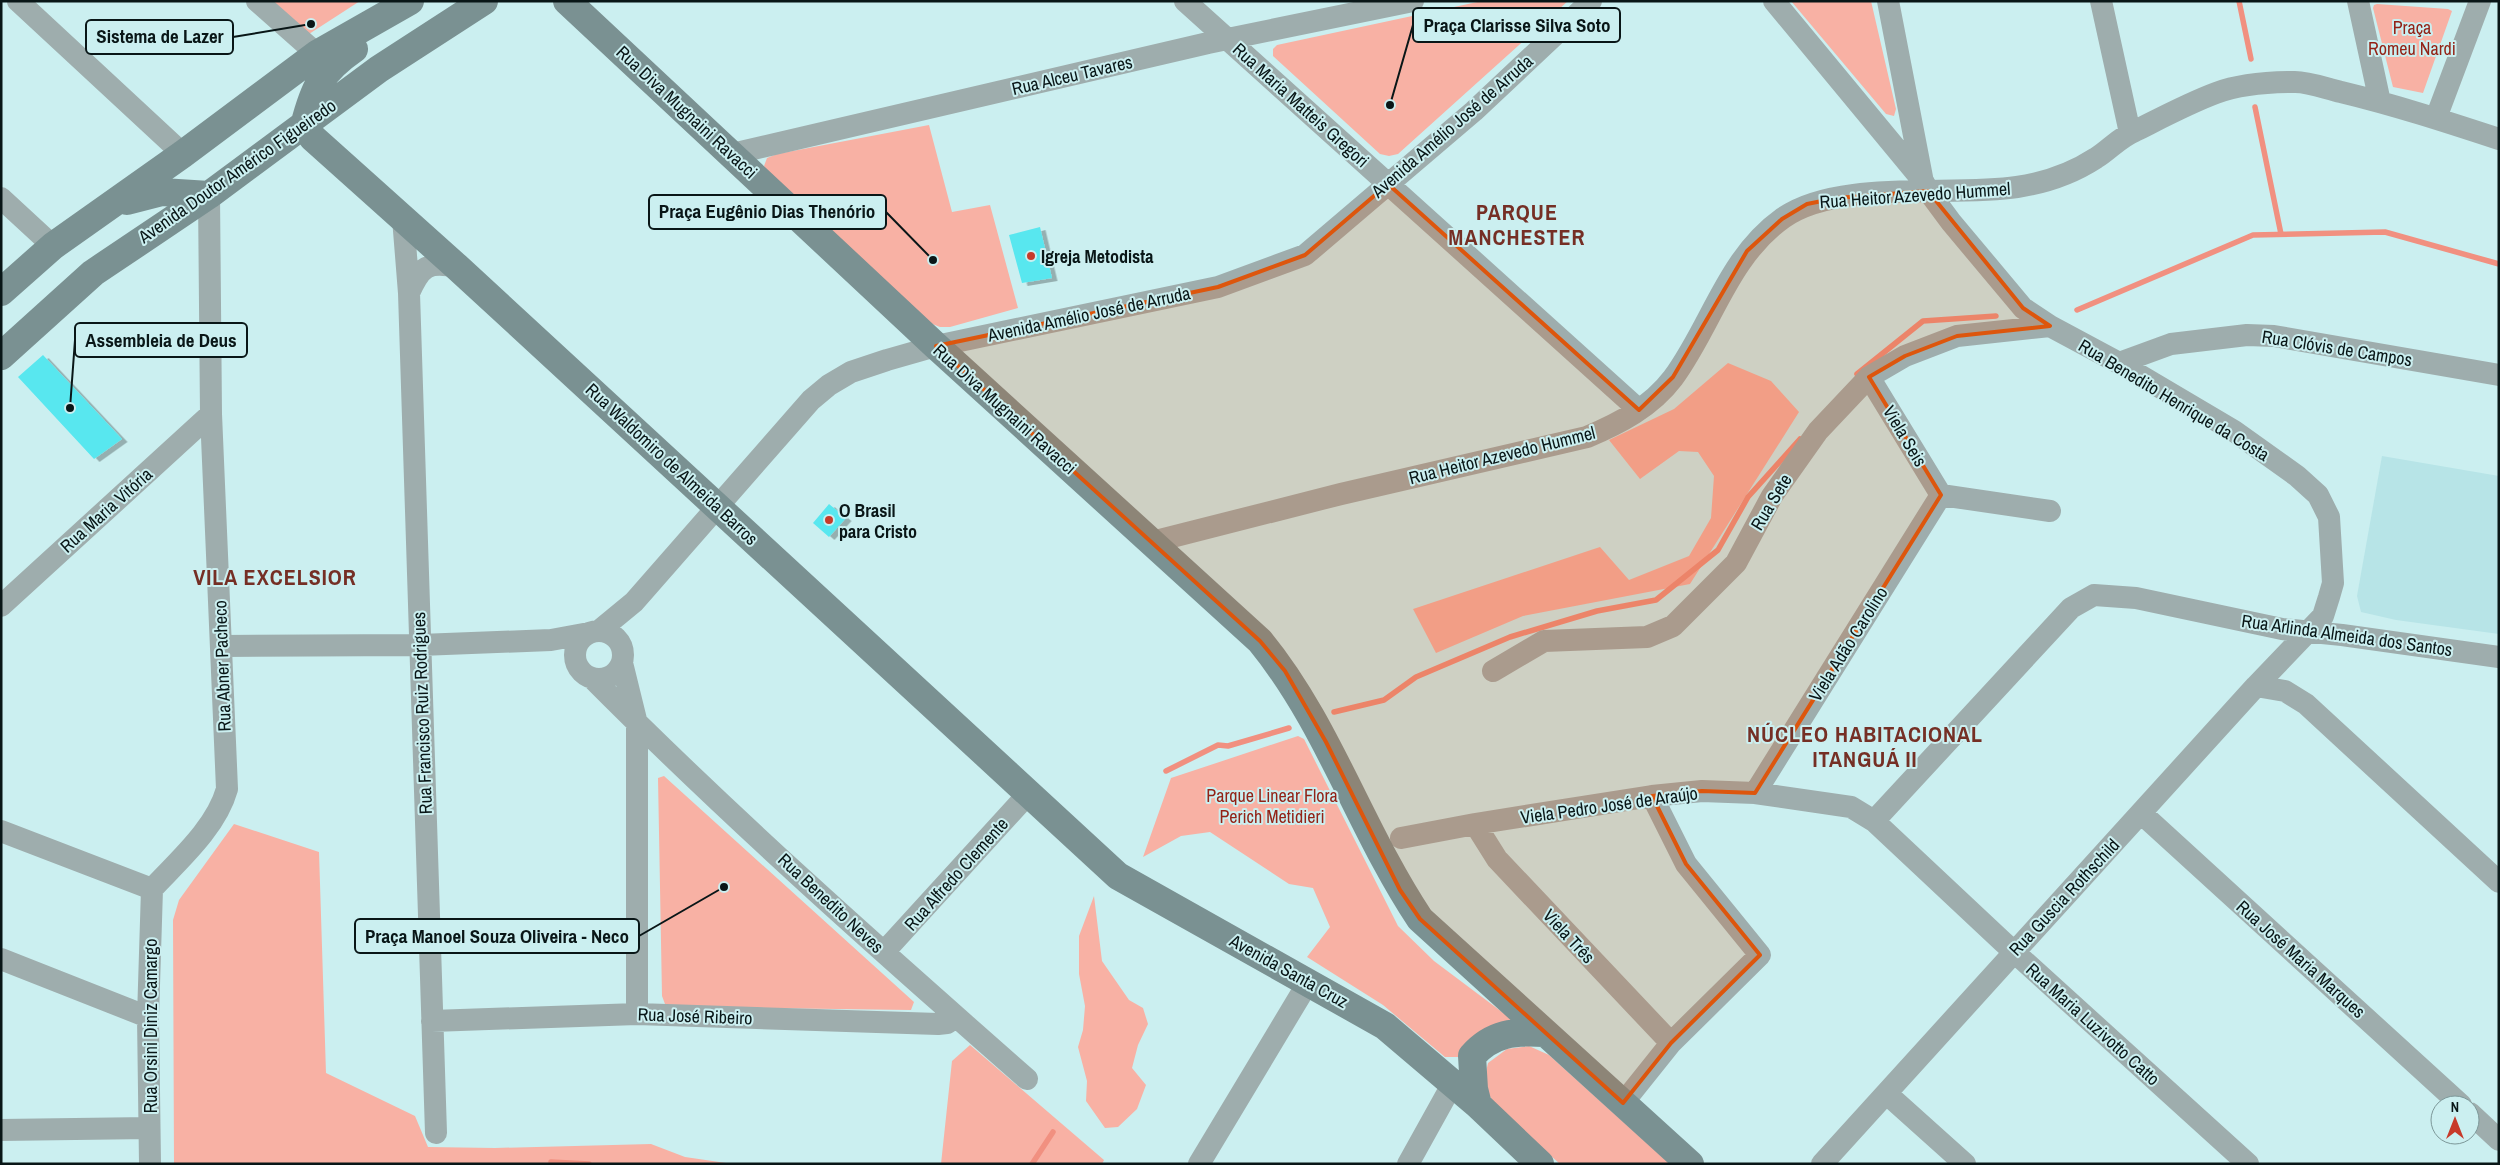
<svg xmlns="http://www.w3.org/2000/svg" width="2500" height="1165" viewBox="0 0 2500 1165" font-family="'Archivo Narrow',sans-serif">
<defs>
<filter id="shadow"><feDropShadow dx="5.5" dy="3" stdDeviation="0" flood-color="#0004"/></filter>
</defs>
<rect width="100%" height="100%" fill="#cbeff0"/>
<path fill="#b7e4e7" d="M2382 456 2499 476V634L2396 620 2361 612 2357 596Z"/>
<path fill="#f8b1a4" d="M273 1H360L309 34Z
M1482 1H1568L1398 154 1389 156 1380 154 1273 56V49L1277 45Z
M1791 1H1871L1896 109 1894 116 1886 114Z
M2377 4 2448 9 2452 11 2423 93 2393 87 2373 8 2374 5Z
M929 125 952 212 990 205 1018 308 950 327H940L930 323 773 178 764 166 767 158 777 154Z
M1728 363 1771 381 1799 412 1690 584 1523 616 1436 653 1413 609 1600 547 1629 580 1689 556 1711 518 1714 476 1698 452 1679 451 1640 479 1609 440 1674 409Z
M1298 736 1304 739 1398 926 1434 961 1514 1021 1470 1039 1458 1057H1445L1383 1005 1307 957 1330 927 1313 888 1289 884 1210 832 1181 836 1143 857 1171 778Z
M664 776 914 1002 911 1010 673 1007 665 1004 662 996 658 778Z
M234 824 319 852 326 1073 415 1116 428 1147 495 1148 651 1144 685 1157 733 1164H174L173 920 179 900Z
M1094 896 1102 961 1129 1000 1143 1008 1148 1024 1138 1045 1132 1068 1146 1085 1137 1109 1118 1127 1105 1128 1086 1101 1087 1081 1078 1047 1083 1030 1085 1006 1079 974V936Z
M970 1045 1104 1160 1102 1164H941L952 1061Z
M1529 1046 1549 1055 1670 1164H1560L1497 1108 1483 1085 1488 1063 1507 1049Z"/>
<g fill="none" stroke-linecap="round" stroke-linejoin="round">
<path stroke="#f19080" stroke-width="5.5" d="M2239 1 2251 59
M2255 107 2281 234
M2077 310 2253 235 2385 232 2499 264
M1857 374 1923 321 1996 316
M1334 712 1384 700 1416 677 1510 637 1597 611 1656 600 1718 550 1748 497 1800 439
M1166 771 1218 745 1228 746 1289 728
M551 1162 589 1164
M1032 1164 1053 1132"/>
</g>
<path fill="#59e7ef" filter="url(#shadow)" d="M1040 227 1052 278 1022 283 1009 235Z
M43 355 122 439 94 459 18 377Z
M829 504 846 518 829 537 813 523Z"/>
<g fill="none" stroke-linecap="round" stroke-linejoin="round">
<path stroke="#9eadad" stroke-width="22" d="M18 1 183 154
M257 1 317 54
M1185 1 1639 410
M1774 1 1923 181 1928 191 1951 222 2023 308 2050 326 2119 363 2234 431 2297 476 2318 495 2329 517 2333 583 2329 597 2323 616 2256 686 1822 1164
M1888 1 1922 177
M2101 1 2130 133
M2358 1 2380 102
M2436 118 2480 1
M732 154 1208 43 1413 1
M1 198 53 246
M403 218 409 293 436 1133
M409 293C421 266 428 261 457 267
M2119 363 2171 344 2247 335 2274 336 2499 375
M1869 377 1941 495
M1941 495 2050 511
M1152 542 1341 494 1587 437C1620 423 1651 407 1673 378 1712 325 1727 258 1783 218 1838 179 1951 197 2017 187 2044 183 2073 173 2096 158 2109 150 2120 137 2135 131 2161 118 2189 103 2216 93 2240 84 2270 82 2295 82 2310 82 2327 89 2341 92 2395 105 2447 122 2499 139
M1 606 211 414
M600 630 634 602 811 400 829 385 851 372 887 360 936 346 1218 287 1305 255 1474 111 1591 1
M575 655a24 24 0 1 1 48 0a24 24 0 1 1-48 0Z
M222 646 420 645 551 640 589 633
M622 663 637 724V1014
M1493 671 1544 641 1647 637 1673 626 1736 563 1772 496 1818 431 1869 377 1905 356 1957 336 2050 326
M592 678C731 818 879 949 1027 1079
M2256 686 2285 691 2306 704 2499 882
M1755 793 1941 495
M2141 813 2461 1105
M1874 821 2071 608 2094 595 2136 598 2282 629 2342 635 2499 657
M1475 824 1497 859 1671 1043
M1 831 152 889C179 860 216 828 227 789L211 414 209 195
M1401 838 1475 824 1652 796 1702 791 1755 793 1851 807 1874 821 2002 941 2248 1164
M884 952 1028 794
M1 959 148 1017
M432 1021 637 1014 938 1024 947 1023 956 1017
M1887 1094 1965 1164
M1623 1103 1671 1043 1760 955 1686 864 1652 796
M2470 1113 2499 1140
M1 1130 149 1128
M150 1164 148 1017 152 889
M1199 1164 1309 981
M1408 1164 1453 1083"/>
<path stroke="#7a9192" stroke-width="28" d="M567 1 936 346 1260 641C1328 724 1360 829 1420 919L1690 1164
M304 126 313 138 457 267 1118 876 1385 1026 1478 1105 1540 1164
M304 126C314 87 321 72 354 49
M127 201 162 192 209 195
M1 292 53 246 183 154 317 54 410 1
M1 356 93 273 209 195 379 69 484 1
M1478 1105 1474 1089 1472 1056C1492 1033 1515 1031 1544 1033"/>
</g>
<path fill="#dd560d" fill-opacity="0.2" stroke="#dd560d" stroke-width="4" stroke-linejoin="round" d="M1388 184 1639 410 1673 377 1747 251 1782 219 1807 204 1837 198 1928 191 2023 308 2050 326 1957 336 1905 356 1869 377 1941 495 1755 793 1702 791 1652 796 1686 864 1760 955 1671 1043 1623 1103 1420 919 1400 890 1326 742 1285 671 1260 641 936 346 1218 287 1305 255Z"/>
<g fill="#c73a2a" stroke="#cbeff0" stroke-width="2">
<circle cx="1031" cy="256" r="5"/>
<circle cx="829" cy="520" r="5"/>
</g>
<g text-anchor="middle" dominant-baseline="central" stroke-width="4" stroke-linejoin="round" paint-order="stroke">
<g font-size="18" fill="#932216" stroke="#cbeff0">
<text x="2412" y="27">Praça<tspan x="2412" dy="21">Romeu Nardi</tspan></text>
<text x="1272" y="795">Parque Linear Flora<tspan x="1272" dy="21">Perich Metidieri</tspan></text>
</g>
<g font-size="18" fill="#091617" stroke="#cbeff0">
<text transform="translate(1072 75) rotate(-13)">Rua Alceu Tavares</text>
<text transform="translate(1301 105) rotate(42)">Rua Maria Matteis Gregori</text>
<text transform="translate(687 112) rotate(43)">Rua Diva Mugnaini Ravacci</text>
<text transform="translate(1452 126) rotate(-41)">Avenida Amélio José de Arruda</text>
<text transform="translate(237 171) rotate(-35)">Avenida Doutor Américo Figueiredo</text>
<text transform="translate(1915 195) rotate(-4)">Rua Heitor Azevedo Hummel</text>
<text transform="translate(1089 314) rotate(-12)">Avenida Amélio José de Arruda</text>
<text transform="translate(2337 348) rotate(9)">Rua Clóvis de Campos</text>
<text transform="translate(2174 400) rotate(31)">Rua Benedito Henrique da Costa</text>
<text transform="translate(1005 409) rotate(42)">Rua Diva Mugnaini Ravacci</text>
<text transform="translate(1905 436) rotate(59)">Viela Seis</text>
<text transform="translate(1502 455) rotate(-14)">Rua Heitor Azevedo Hummel</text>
<text transform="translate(672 464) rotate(43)">Rua Waldomiro de Almeida Barros</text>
<text transform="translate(1771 502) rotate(-59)">Rua Sete</text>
<text transform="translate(106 510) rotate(-42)">Rua Maria Vitória</text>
<text transform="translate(2347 635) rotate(8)">Rua Arlinda Almeida dos Santos</text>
<text transform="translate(1848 644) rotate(-58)">Viela Adão Carolino</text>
<text transform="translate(222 666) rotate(-92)">Rua Abner Pacheco</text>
<text transform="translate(422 713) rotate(-92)">Rua Francisco Ruiz Rodrigues</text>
<text transform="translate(1609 805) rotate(-8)">Viela Pedro José de Araújo</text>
<text transform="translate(956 874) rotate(-48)">Rua Alfredo Clemente</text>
<text transform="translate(2064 897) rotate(-47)">Rua Guscia Rothschild</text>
<text transform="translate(831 903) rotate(43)">Rua Benedito Neves</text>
<text transform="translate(1569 936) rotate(47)">Viela Três</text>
<text transform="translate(2301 959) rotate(42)">Rua José Maria Marques</text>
<text transform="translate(1289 971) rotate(29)">Avenida Santa Cruz</text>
<text transform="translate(695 1016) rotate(2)">Rua José Ribeiro</text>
<text transform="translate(2093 1024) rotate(42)">Rua Maria Luzivotto Catto</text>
<text transform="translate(150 1026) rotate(-90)">Rua Orsini Diniz Camargo</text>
</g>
<g font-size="18" font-weight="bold" fill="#091617" stroke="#cbeff0" text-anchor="start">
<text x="1041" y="256">Igreja Metodista</text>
<text x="839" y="510">O Brasil<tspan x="839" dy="21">para Cristo</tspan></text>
</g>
<g font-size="22" font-weight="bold" letter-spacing="1" fill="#752f25" stroke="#cbeff0">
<text x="1517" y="212">PARQUE<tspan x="1517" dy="25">MANCHESTER</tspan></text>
<text x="275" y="577">VILA EXCELSIOR</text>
<text x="1865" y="734">NÚCLEO HABITACIONAL<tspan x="1865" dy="25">ITANGUÁ II</tspan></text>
</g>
</g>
<path fill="none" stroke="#091617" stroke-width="2" d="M1390 105L1413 25M311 24L233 37M933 260L886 212M70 408L75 340M724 887L639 936"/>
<g fill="#091617" stroke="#cbeff0" stroke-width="2">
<circle cx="1390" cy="105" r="5"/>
<circle cx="311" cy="24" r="5"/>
<circle cx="933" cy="260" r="5"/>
<circle cx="70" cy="408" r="5"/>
<circle cx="724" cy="887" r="5"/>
</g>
<g fill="#cbeff0" stroke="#091617" stroke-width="2">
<rect x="1413" y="8" width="207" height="34" rx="5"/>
<rect x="86" y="20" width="147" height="34" rx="5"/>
<rect x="649" y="195" width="237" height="34" rx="5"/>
<rect x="75" y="323" width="172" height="34" rx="5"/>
<rect x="355" y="919" width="284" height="34" rx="5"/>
</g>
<g font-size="19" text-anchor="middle" font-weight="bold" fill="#091617">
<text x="1517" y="32">Praça Clarisse Silva Soto</text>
<text x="160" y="43">Sistema de Lazer</text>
<text x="767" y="218">Praça Eugênio Dias Thenório</text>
<text x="161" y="347">Assembleia de Deus</text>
<text x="497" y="943">Praça Manoel Souza Oliveira - Neco</text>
</g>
<rect width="2500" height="1165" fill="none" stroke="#091617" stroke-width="5"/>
<g transform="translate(2455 1120)"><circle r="24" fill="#cbeff0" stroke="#7d9899"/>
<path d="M0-4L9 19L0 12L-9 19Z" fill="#c73a2a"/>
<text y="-8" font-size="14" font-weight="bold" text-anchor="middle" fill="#091617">N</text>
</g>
</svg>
